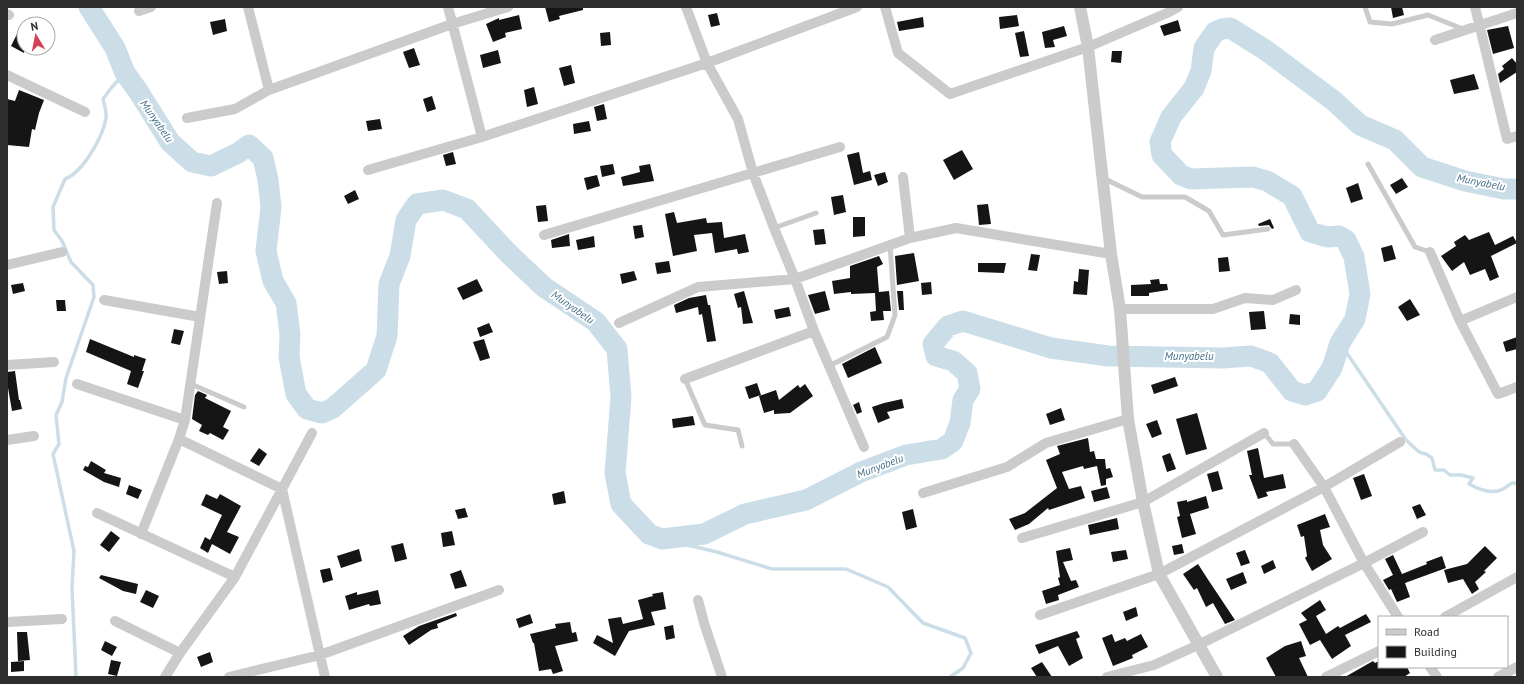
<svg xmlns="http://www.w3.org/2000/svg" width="1524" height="684" viewBox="0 0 1524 684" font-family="'PT Sans',sans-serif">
<rect width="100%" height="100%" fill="#fff"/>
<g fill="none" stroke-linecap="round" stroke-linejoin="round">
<path stroke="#cbdee8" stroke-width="3.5" d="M1340 343 1406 440 1419 452 1426 454 1432 458 1435 470H1444L1450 475H1461L1473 478 1469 484C1478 489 1492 495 1503 489 1509 486 1510 481 1517 484
M662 539 717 552 772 569H846L888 587 923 623 965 638 971 653 963 668 950 677
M76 677 72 588 74 551 53 454 59 444 56 415 62 402 66 378 94 297 93 285 71 262 62 241 54 230 53 207 65 179C83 172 103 137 106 118 107 112 104 104 103 99L112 87 125 73"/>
<path stroke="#cbdee8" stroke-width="21" d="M89 7 115 48 125 73 138 91 170 142 192 162 211 166 238 153 249 145 263 158 268 180 271 207 266 251 273 281 286 303 290 334 289 357 296 394 307 409 322 413 333 408 376 370 387 336 389 284 400 256 406 220 417 204 443 200 467 209 508 253 544 287 596 322 617 349 621 397 615 473 621 504 649 534 662 539 704 534 745 514 806 500 861 472 906 455 942 449 953 441 960 423 963 400 970 389 967 373 953 361 936 356 933 344 948 326 963 321 1051 348 1108 356 1222 358 1251 356 1270 363 1292 391 1305 395 1317 391 1332 368 1340 343 1355 319 1360 294 1354 257 1346 240 1339 236 1327 237 1310 232 1292 196 1267 181 1253 177 1191 179 1181 175 1162 155 1160 142 1171 117 1194 88 1201 71 1204 48 1215 32 1222 29 1230 28 1264 49 1334 101 1360 125 1395 140 1422 167 1465 181 1504 189H1517"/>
</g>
<path fill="#151515" d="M545 7H583V10L559 16 560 19 549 22Z
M1391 7H1402L1404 15 1393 18Z
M717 13 720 25 711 27 708 15Z
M519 15 522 29 505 33 506 37 493 42 486 24 499 18V20Z
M1017 15 1019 26 1000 29 999 17Z
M923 17 924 27 899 31 897 22Z
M225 19 227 31 213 35 210 22Z
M1178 20 1181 31 1164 36 1160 26Z
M1064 26 1067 36 1053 40 1055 47 1045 48 1042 32Z
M1508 26 1514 48 1493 54 1487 30Z
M1024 31 1029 56 1020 57 1015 33Z
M610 32 611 45 601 46 600 33Z
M17 34 24 38V53L11 46Z
M414 48 420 65 409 68 403 52Z
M498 50 501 63 483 68 480 55Z
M1112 51H1122L1121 63 1111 62Z
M1512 58 1517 64V72L1500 83 1498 74 1504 69 1502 66Z
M571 65 575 83 564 86 559 68Z
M1474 74 1479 89 1454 94 1450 80Z
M534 87 538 104 527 107 524 90Z
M19 90 44 100 39 113 35 130 32 129 29 147 7 145V99L15 101Z
M432 96 436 109 427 112 423 99Z
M604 104 607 119 597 121 594 107Z
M380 119 382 129 368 131 366 121Z
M589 121 591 131 574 134 573 124Z
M962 150 973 169 954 180 943 160Z
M453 152 456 164 446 166 443 155Z
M859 152 863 173 870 171 872 180 854 185 847 155Z
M613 164 615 174 602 177 600 166Z
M650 164 654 181 623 186 621 177 640 172 639 166Z
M885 172 888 182 878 186 874 175Z
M597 175 600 186 587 190 584 178Z
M1402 178 1408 187 1396 194 1390 185Z
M1358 183 1363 199 1351 203 1346 188Z
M355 190 359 199 348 204 344 196Z
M843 195 846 212 834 215 831 197Z
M988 204 991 224 979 225 977 205Z
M546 205 548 221 538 222 536 206Z
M674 212 677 223 706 218 707 223 722 222 724 238 745 234 749 252 738 254 737 249 715 253 712 233 694 235 697 251 673 256 665 214Z
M853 217H865V236L853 237Z
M1270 219 1274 228 1272 229 1269 225 1259 226 1258 224Z
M642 225 644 237 635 239 633 226Z
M824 229 826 244 815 245 813 230Z
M1489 232 1495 245 1513 236 1517 243 1491 256 1499 277 1490 281 1485 269 1470 275 1464 262 1452 271 1441 256 1456 246 1454 242 1465 235 1469 240Z
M569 234 570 246 552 248 551 240Z
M594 236 595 247 578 250 576 240Z
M1392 245 1396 259 1384 262 1381 248Z
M914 253 919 281 897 285 895 256Z
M1031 254 1040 255 1037 271 1028 270Z
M879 256 883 264 877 267 879 292 889 291 891 311H883L884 320 871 321 870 312 876 311 875 293 851 294V292L834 294 832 281 850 278V266Z
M1228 257 1230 271 1219 272 1218 258Z
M669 261 671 272 657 274 655 263Z
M978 263H1006L1004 273 978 272Z
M1079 269 1089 270 1087 295 1073 294 1074 281 1078 282Z
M227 271 228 283 219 284 217 272Z
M634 271 637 280 622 284 620 274Z
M477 279 483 291 463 300 457 288Z
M1159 279 1160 284H1167L1168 290 1149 293V296H1131V285L1151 284 1150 280Z
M931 282 932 294 922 295 921 283Z
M23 283 25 291 13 294 11 285Z
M744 291 753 323 743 324 741 307 738 308 734 294Z
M825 291 830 310 815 314 808 295Z
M897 291H903L904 310H899Z
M706 295 708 305H710L716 341 707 342 702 314 699 315 698 307 676 313 674 305 689 298Z
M1410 299 1420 315 1407 321 1398 307Z
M56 300H65L66 311H57Z
M789 307 791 316 776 319 774 310Z
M1264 311 1266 329 1251 330 1249 312Z
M1290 314 1300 315V325L1289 324Z
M489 323 493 332 480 337 477 328Z
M174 329 184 331 180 345 171 343Z
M1517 337V349L1506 352 1503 342Z
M90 339 134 357V355L146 359 142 371H144L138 388 127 384 131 371 86 352Z
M484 339 490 358 480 361 473 342Z
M875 347 882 363 848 378 842 364Z
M15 371 19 400H20L22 409 12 411 7 382V372Z
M1175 377 1178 386 1154 394 1151 385Z
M757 383 761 395 749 399 745 387Z
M805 384 813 396 790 413 774 414V410L764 413 759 396 776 390 779 400 798 385 800 388Z
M198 391 207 395 205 398 231 411 223 427 229 430 223 440 210 433 208 435 199 431 202 425 192 419 195 395Z
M902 399 904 408 887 412 890 418 878 423 872 407 884 403Z
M859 402 862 412 857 414 853 405Z
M1061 408 1065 420 1050 425 1046 414Z
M1197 413 1207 449 1186 455 1176 419Z
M693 416 695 425 673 428 672 419Z
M1157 420 1162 434 1152 438 1146 424Z
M1088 438 1090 452 1094 451 1096 459H1105L1106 469 1110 468 1113 477 1106 479V485L1101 486 1097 466 1084 469 1083 466 1062 472 1069 489 1081 486 1085 498 1049 510 1048 508 1029 524 1015 530 1009 519 1025 513 1057 488 1046 460 1060 454 1057 446Z
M259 448 267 454 259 466 250 461Z
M1258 448 1264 478 1283 474 1286 488 1266 492 1268 496 1258 499 1249 475H1252L1247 451Z
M1170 453 1176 469 1167 472 1162 456Z
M91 461 106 470 104 473 121 478 119 487 104 482 83 470 85 466 88 467Z
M1218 471 1223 489 1212 492 1207 474Z
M1364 474 1372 496 1361 500 1353 478Z
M129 485 142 490 138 499 126 494Z
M1107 487 1110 498 1094 502 1091 491Z
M564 491 566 503 554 505 552 494Z
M206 494 217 499 220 494 241 506 227 532 239 537 230 554 212 544 208 553 200 548 205 537 210 540 222 515 201 505Z
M1206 496 1209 508 1190 514 1196 534 1182 538 1177 517 1180 516 1177 502 1187 500V502Z
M1420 504 1426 515 1417 519 1412 507Z
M465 508 468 517 458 519 455 510Z
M913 509 917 527 906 530 902 512Z
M1325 514 1330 527 1320 530 1323 545 1332 559 1312 571 1305 558 1307 556 1304 536 1301 537 1297 525Z
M1117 518 1119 529 1090 535 1088 525Z
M111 531 120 538 109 552 100 545Z
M452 531 455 545 443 547 441 533Z
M403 543 407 559 395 562 391 546Z
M1182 544 1184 553 1174 555 1172 546Z
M1485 546 1497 558 1484 571 1486 572 1475 582 1479 589 1472 594 1463 579 1448 583 1444 570 1467 564Z
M1070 548 1073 560 1063 562 1071 581 1076 580 1079 587 1058 595 1059 600 1046 604 1042 591 1060 585 1058 578 1060 577 1056 551Z
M359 549 362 561 341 568 337 556Z
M1126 550 1128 559 1113 562 1111 552Z
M1245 550 1250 563 1241 566 1236 553Z
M1393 555 1402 574 1427 564 1426 562 1442 556 1446 568 1405 583 1410 597 1397 602 1391 589 1389 590 1383 580 1393 575 1385 559Z
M1273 560 1276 568 1264 574 1261 566Z
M1198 564 1207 578 1235 620 1225 624 1213 603 1206 607 1197 588 1194 590 1183 574Z
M330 568 333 580 323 583 320 570Z
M461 570 467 586 455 589 450 574Z
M1243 572 1247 583 1231 590 1226 579Z
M101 575 138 584 136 594 123 591 99 578Z
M146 590 159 596 153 608 140 602Z
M378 590 381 604 370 606 369 604 349 610 345 596 357 592V595Z
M663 592 666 609 651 612 655 625 629 631 615 656 593 643 597 635 613 643 608 619 621 617 623 624 643 619 638 600 653 596 652 594Z
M1320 600 1326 610 1316 616 1326 634 1338 626 1340 628 1366 614 1371 622 1345 635 1351 646 1332 659 1320 640 1310 645 1299 624 1307 620 1301 613Z
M1136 607 1138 616 1126 621 1123 612Z
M456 613 457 616 437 624 438 628 431 630 409 645 403 636 419 626Z
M530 614 533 623 519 628 516 619Z
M570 622 572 633 576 632 578 641 555 646 563 671 553 674 551 669 539 671 534 643H533L530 634 556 628 555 624Z
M673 625 675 638 666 640 664 627Z
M1077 631 1080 637 1076 639 1083 658 1069 666 1058 646 1039 654 1035 645Z
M17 632H27L30 660 18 661Z
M1112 634 1115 642 1125 638 1127 641 1141 634 1148 647 1132 655 1133 658 1113 666 1102 638Z
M105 641 117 647 112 656 101 650Z
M1301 641 1306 656 1299 658 1308 677H1276L1266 658 1285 646Z
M210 652 213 662 201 667 197 657Z
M111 660 121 662 117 676 108 674Z
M24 661V671L11 672V662Z
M1373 661 1375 663 1379 661V667H1407L1410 673 1404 677H1345Z
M1042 662 1052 677H1037L1031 668Z"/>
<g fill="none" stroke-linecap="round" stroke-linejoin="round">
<path stroke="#cbcbcb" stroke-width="5" d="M1365 7 1370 22 1392 24 1428 15 1463 29
M1368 164 1415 247 1430 252
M1103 178 1142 197H1185L1209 211 1223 235 1268 229
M774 228 816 213
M829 366 887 337 895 315 890 245
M685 379 705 425 738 430 742 446
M191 384 244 407
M1264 433 1273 444H1294"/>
<path stroke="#cbcbcb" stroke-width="10" d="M248 7 269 90
M448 7 482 137
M686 7 707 63 738 119 753 173 774 228 795 279 814 331 864 447
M885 7 898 53 950 94 1088 47 1167 13 1178 7
M1475 7 1507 139 1517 136
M139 11 151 7
M7 14 9 15
M1435 40 1517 13
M7 75 85 112
M187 118 235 109 269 90 452 24 508 7
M368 170 482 137 707 63 857 7
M903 177 910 238
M544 235 840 147
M1430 252 1460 321 1498 394 1517 387
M7 265 62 252
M104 300 200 317
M1120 309H1213L1245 298 1273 300 1296 290
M1460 321 1517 297
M619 323 698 287 795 279 910 238 956 228 1111 254
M7 365 54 362
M685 379 814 331
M77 384 185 420
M179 439 282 489 325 677
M7 440 34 436
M1294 444 1324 487 1364 563 1398 617
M923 493 1007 467 1046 443 1128 419
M97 513 235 577
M141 534 179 439 185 420 217 203
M1022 538 1143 502 1264 433
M698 600 704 623 722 677
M1040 615 1159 574 1324 487 1400 442
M1445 617 1517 577
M115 621 180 653
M7 622 62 619
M1430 667 1437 677
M165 677 180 653 235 577 312 433
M229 677 320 655 499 590
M1107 677 1154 665 1198 645 1364 563 1423 532
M1326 677 1379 651
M1498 677 1517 667"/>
<path stroke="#cbcbcb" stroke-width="12" d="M1080 7 1088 47 1111 254 1120 309 1128 419 1143 502 1159 574 1217 677"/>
</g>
<g text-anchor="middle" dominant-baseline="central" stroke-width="4" stroke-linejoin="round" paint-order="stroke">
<g font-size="11" font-style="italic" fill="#447087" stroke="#fff">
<text transform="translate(157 121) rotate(55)">Munyabelu</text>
<text transform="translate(1481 182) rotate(11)">Munyabelu</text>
<text transform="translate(573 307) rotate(35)">Munyabelu</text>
<text x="1189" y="356">Munyabelu</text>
<text transform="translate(880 466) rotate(-21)">Munyabelu</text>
</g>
</g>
<rect width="1524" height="684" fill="none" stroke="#2e2e2e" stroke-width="16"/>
<rect x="1378" y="616" width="130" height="52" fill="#ffffff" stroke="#ababab"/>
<rect x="1386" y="629" width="20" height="6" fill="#cbcbcb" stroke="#ababab"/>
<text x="1414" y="636" font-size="12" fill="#2e2e2e">Road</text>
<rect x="1386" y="646" width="20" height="12" fill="#151515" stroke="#ababab"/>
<text x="1414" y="656" font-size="12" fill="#2e2e2e">Building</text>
<g transform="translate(36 36) rotate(350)"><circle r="19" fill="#ffffff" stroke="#ababab"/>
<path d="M0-3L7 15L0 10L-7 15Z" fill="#d34252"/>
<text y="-6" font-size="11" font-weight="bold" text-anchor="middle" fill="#2e2e2e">N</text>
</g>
</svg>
